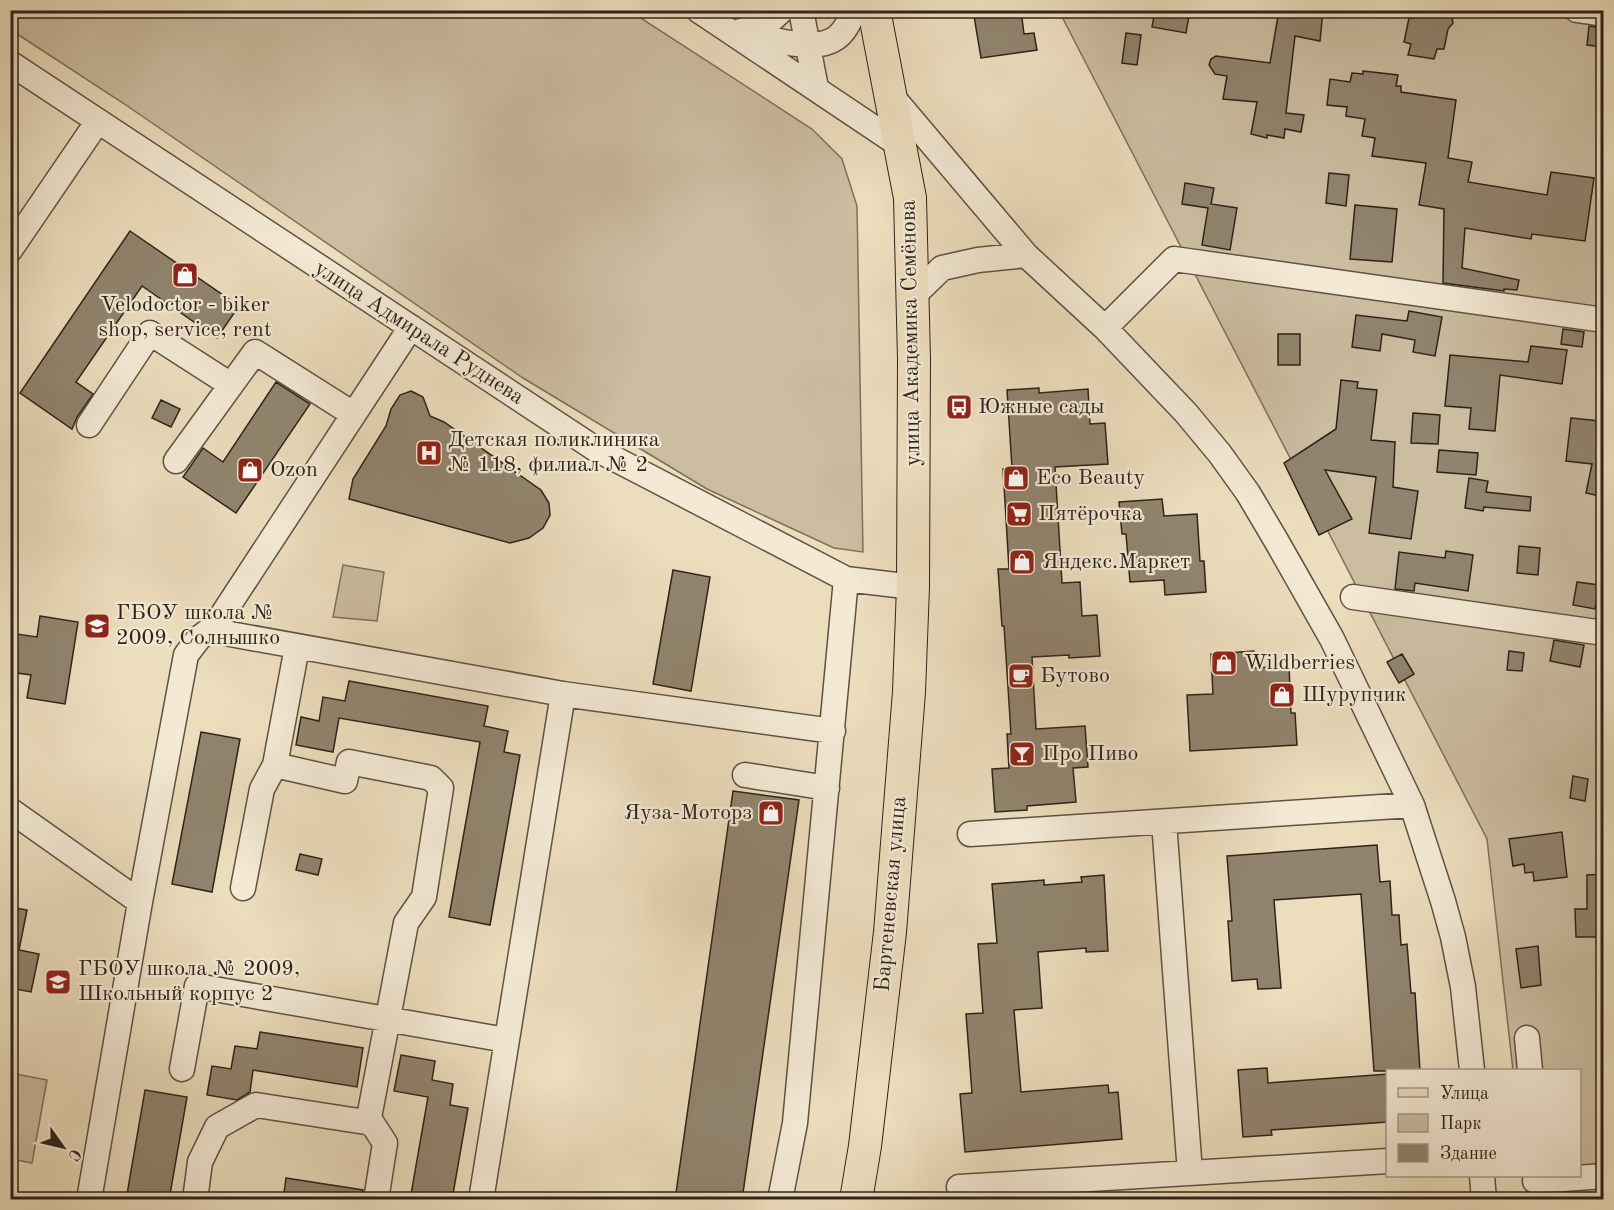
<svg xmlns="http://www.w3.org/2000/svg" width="1614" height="1210" viewBox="0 0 1614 1210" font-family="'Old Standard TT',serif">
<rect width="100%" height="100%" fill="#ecddbd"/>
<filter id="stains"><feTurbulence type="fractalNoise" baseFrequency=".00333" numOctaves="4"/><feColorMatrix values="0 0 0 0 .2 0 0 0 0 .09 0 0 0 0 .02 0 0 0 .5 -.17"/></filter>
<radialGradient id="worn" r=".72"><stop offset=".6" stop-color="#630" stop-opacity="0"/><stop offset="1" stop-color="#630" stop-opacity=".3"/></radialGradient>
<path fill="#ccbda1" stroke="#7d705d" stroke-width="1.5" d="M10 11H630L812 129 842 159 857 206 863 552 834 548 707 489 523 378 123 103 11 30Z
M1059 11H1603V1199H1527L1525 1176H1580V1070H1513L1487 839Z
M343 565 384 572 377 621 333 617Z
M11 1073 47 1080 32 1163 11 1159Z"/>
<path fill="#91846e" stroke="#2e2319" stroke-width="1.5" d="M973 10H1021L1024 34 1034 33 1037 50 981 58Z
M1155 10H1190L1186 33 1152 27Z
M1279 10H1323L1320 41 1295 36 1286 113 1304 115 1301 132 1285 129 1284 138 1267 135V138L1251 134 1257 102 1223 99 1227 76 1215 74 1209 65 1211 59 1216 56 1270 63Z
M1415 10H1433L1435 13 1446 11 1452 17 1453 23 1448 29 1444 49H1437L1434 59 1408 55 1411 44 1404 42 1409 18H1414Z
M1589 26 1604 28V47L1587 45Z
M1126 33 1141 35 1137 65 1122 63Z
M1363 71 1398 75 1396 86H1401V92L1456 100 1448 158 1472 162 1468 182 1547 195 1551 172 1594 178 1585 241 1532 234 1531 239 1465 228 1462 268 1519 280 1517 290 1504 289V291L1443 283 1444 209 1419 205 1426 163 1372 156 1375 138 1362 136 1365 119 1346 116 1347 107 1327 105 1330 79 1350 82 1352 73 1363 74Z
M1329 173 1349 175 1346 206 1326 203Z
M1185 183 1214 188 1211 204 1237 208 1230 250 1202 245 1208 208 1182 204Z
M1355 205 1397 209 1392 262 1350 259Z
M130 231 239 306 217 338 142 286 76 382 93 394 77 417 72 429 20 393Z
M1409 311 1442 317 1435 356 1413 352 1415 340 1382 334 1380 351 1352 347 1356 315 1407 321Z
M1563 329 1584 332 1582 347 1561 344Z
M1278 334H1300V365H1278Z
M1531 346 1567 350 1562 384 1500 375 1495 431 1469 429 1471 408 1445 406 1450 355 1528 362Z
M1341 380 1358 382 1357 388 1377 390 1371 440 1395 442 1393 487 1418 491 1411 539 1369 533 1376 477 1325 470 1352 519 1319 535 1284 463 1336 429Z
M276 382 310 404 236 513 183 477 203 448 223 462Z
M1039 388V393L1088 389 1090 424 1105 423 1108 464 1055 467 1062 583 1080 582 1082 616 1097 615 1100 656 1069 658V655L1032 657 1036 729 1085 726 1088 767 1073 768 1076 802 1027 806V810L995 812 992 769 1009 768 1007 734H1011L1004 626H1002L998 569H1009L1003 469 1012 468 1007 390Z
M411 391 423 397 430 416 444 422 541 490 549 503 550 515 543 528 529 538 510 543 349 499 353 479 386 426 391 409 400 395Z
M161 400 180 409 171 427 152 418Z
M1413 413 1440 415 1438 444 1411 443Z
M1571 418 1600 421 1599 435 1604 436V497L1586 493 1592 464 1566 461Z
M1439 450 1478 453 1476 475 1437 472Z
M1469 478 1488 481 1486 492 1531 497 1530 511 1484 507 1483 511 1465 508Z
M1162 499 1164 516 1197 514 1200 561H1204L1206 592 1165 595 1164 580 1130 582 1126 534H1122L1119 502Z
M1519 546 1540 548 1538 575 1517 573Z
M1446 551 1473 555 1468 591 1415 583 1414 591 1395 589 1399 552 1445 558Z
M673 570 710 577 691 691 653 684Z
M1577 582 1599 585 1595 609 1573 605Z
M40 616 78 622 65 704 27 698 31 675 10 672V633L37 637Z
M1554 640 1584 645 1580 667 1550 661Z
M1254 651V668L1289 666 1291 713H1295L1297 745 1190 751 1187 695 1213 694 1211 654Z
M1509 651 1524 653 1522 671 1507 670Z
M1402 654 1414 674 1399 683 1387 662Z
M349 681 488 706 484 726 508 731 504 752 520 755 490 925 449 917 480 742 339 718 333 752 296 745 301 717 319 721 323 697 345 701Z
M201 732 240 739 212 892 172 884Z
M1573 776 1588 779 1585 801 1570 798Z
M733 791 799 800 742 1200H675Z
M1562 832 1567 877 1534 881 1533 872 1525 873 1524 864 1513 866 1509 839Z
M1377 845 1380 882 1390 881 1392 915H1399L1401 945 1407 944 1411 993H1415L1420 1071H1374L1361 894 1274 900 1281 988 1258 989 1257 979 1232 981 1228 921H1232L1227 856Z
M300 854 322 859 318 875 296 870Z
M1604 874V937H1576L1575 909H1587V875Z
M1104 875 1108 951 1086 952V948L1038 952 1042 1008 1014 1010 1021 1092 1108 1085 1109 1093 1118 1092 1122 1139 965 1152 960 1094 972 1093 966 1014 983 1013 978 944 997 943 992 884 1044 880V885L1082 882 1081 877Z
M10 907 27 910 19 950 39 954 31 992 10 988Z
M1538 946 1541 985 1521 988 1516 949Z
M260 1032 363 1048 357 1087 253 1070 250 1092 237 1100 207 1095 212 1066 231 1069 235 1046 257 1049Z
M401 1055 435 1061 432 1080 453 1084 450 1105 468 1108 452 1200H410L428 1097 394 1091Z
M1267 1068 1268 1083 1388 1074V1122L1271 1130 1272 1135 1243 1137 1238 1070Z
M145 1090 187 1097 169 1200H126Z
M286 1178 363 1190 362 1200H283Z"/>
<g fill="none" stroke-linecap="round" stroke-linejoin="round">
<defs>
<path id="minor" d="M698 10 898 144
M801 10 816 88
M1577 10 1604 14
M741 31 769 22 782 10
M743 32C767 38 814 54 836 38 845 32 850 20 855 10
M10 63 594 448 846 579 913 587
M890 94 1026 255 1105 328 1186 413 1220 454 1248 493 1277 542 1332 639 1412 805 1443 901 1453 937 1463 987 1472 1070
M10 250 98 121
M912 297 942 268 978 260 1026 255
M1105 328 1174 259 1604 320
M89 425 150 333 231 385
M176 461 255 352 353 414
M1353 597 1604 633
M215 626 230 634 563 694
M297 647 275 765 345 781 349 762 431 778 441 788 424 897 406 923 368 1123
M745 775 827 788
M10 810 140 902
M1164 822 1190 1173
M970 834 1412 805
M243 888 262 789 275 765
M1527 1038 1530 1070
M182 1069 197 986 506 1040
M1482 1176 1484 1200
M1535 1181 1604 1176
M959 1187 1388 1161
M89 1200 140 902 186 655 199 638 215 626 411 327
M195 1200 200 1162 217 1127 256 1105 372 1123 385 1143 376 1200
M481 1200 563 694 833 731
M780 1200 795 1123 846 579"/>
<path id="major" d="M856 1200 865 1146 890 932 909 692 913 587 914 359 910 198 874 10"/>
</defs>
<use href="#minor" stroke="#5e5242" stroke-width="27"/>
<use href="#major" stroke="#2e2319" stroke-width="34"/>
<use href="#minor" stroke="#f3e9d4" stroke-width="24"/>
<use href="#major" stroke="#ecddbd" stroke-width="32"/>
</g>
<defs>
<symbol id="shop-square" viewBox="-11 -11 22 22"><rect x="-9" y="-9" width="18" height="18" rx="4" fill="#8f2418" stroke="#f3e9d4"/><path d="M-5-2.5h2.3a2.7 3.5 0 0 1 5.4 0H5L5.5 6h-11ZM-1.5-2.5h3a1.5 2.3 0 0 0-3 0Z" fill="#fff"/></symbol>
<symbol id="bus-square" viewBox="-11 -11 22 22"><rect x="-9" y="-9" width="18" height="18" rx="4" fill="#8f2418" stroke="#f3e9d4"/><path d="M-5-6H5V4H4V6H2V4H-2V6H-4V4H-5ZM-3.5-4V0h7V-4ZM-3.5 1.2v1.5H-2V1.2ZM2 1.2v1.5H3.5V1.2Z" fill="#fff"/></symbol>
<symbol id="hospital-square" viewBox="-11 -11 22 22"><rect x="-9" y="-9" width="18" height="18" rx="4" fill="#8f2418" stroke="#f3e9d4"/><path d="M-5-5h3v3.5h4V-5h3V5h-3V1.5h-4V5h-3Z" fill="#fff"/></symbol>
<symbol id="supermarket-square" viewBox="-11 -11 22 22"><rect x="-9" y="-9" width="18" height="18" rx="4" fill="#8f2418" stroke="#f3e9d4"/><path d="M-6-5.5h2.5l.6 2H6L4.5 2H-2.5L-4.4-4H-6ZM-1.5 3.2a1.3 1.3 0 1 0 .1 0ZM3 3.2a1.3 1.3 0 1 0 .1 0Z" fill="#fff"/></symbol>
<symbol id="school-square" viewBox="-11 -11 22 22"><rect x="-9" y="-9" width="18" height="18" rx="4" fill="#8f2418" stroke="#f3e9d4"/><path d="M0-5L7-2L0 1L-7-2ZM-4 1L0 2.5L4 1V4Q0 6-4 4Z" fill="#fff"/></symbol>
<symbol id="cafe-square" viewBox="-11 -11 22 22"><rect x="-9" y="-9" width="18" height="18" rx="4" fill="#8f2418" stroke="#f3e9d4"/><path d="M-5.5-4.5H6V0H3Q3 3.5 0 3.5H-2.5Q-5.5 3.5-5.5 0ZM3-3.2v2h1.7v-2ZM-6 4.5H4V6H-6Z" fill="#fff"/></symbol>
<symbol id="bar-square" viewBox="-11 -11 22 22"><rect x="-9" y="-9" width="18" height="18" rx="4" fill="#8f2418" stroke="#f3e9d4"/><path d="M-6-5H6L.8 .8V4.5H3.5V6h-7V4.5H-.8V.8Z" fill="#fff"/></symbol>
</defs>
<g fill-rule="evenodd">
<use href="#shop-square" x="170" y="260" width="30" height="30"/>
<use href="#bus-square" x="944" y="392" width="30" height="30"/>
<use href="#hospital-square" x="414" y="438" width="30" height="30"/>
<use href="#shop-square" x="235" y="455" width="30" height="30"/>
<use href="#shop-square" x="1001" y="463" width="30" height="30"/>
<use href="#supermarket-square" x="1004" y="499" width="30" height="30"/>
<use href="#shop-square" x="1007" y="547" width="30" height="30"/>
<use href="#school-square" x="82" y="611" width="30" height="30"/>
<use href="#shop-square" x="1209" y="648" width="30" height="30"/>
<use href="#cafe-square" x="1006" y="661" width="30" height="30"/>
<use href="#shop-square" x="1267" y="680" width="30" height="30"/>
<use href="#bar-square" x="1007" y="739" width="30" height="30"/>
<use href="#shop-square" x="756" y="798" width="30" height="30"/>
<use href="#school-square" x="43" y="967" width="30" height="30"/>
</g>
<g text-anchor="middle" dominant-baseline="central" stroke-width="4.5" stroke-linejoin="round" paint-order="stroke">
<g font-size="22" fill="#2e2319" stroke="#f3e9d4" text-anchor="start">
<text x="185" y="305" text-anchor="middle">Velodoctor - biker<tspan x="185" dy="25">shop, service, rent</tspan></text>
<text x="978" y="407">Южные сады</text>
<text x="448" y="440">Детская поликлиника<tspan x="448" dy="25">№ 118, филиал № 2</tspan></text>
<text x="270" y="470">Ozon</text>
<text x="1036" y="478">Eco Beauty</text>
<text x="1038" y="514">Пятёрочка</text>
<text x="1042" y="562">Яндекс.Маркет</text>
<text x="116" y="613">ГБОУ школа №<tspan x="116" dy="25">2009, Солнышко</tspan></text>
<text x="1244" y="663">Wildberries</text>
<text x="1040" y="676">Бутово</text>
<text x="1302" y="695">Шурупчик</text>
<text x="1042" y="754">Про Пиво</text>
<text x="752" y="813" text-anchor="end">Яуза-Моторз</text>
<text x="78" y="969">ГБОУ школа № 2009,<tspan x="78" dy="25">Школьный корпус 2</tspan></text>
</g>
<g font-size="22" fill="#2e2319" stroke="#f3e9d4">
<text transform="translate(419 333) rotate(33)">улица Адмирала Руднева</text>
<text transform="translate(911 333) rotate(-91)">улица Академика Семёнова</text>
<text transform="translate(891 894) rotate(-85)">Бартеневская улица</text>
</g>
</g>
<rect width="1614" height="1210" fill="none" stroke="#ecddbd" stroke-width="36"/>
<rect x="12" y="12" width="1590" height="1186" fill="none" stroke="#2e2319" stroke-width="3"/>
<rect x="18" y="18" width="1578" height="1174" fill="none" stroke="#2e2319" stroke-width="1.5"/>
<rect x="1386" y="1069" width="195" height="108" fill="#f3e9d4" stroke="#a49a89" stroke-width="1.5"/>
<rect x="1398" y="1088" width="30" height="9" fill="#ecddbd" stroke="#a49a89" stroke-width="1.5"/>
<text x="1440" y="1099" font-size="18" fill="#2e2319">Улица</text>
<rect x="1398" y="1114" width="30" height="18" fill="#ccbda1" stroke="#a49a89" stroke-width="1.5"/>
<text x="1440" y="1129" font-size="18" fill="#2e2319">Парк</text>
<rect x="1398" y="1144" width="30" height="18" fill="#91846e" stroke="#a49a89" stroke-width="1.5"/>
<text x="1440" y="1159" font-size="18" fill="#2e2319">Здание</text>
<g transform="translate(63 1147) rotate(124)" stroke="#f3e9d4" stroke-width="4.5" paint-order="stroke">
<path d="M0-4.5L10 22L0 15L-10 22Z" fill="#2e2319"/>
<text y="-9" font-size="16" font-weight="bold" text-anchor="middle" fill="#2e2319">С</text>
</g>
<rect width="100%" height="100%" filter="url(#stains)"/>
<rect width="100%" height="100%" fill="url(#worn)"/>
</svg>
